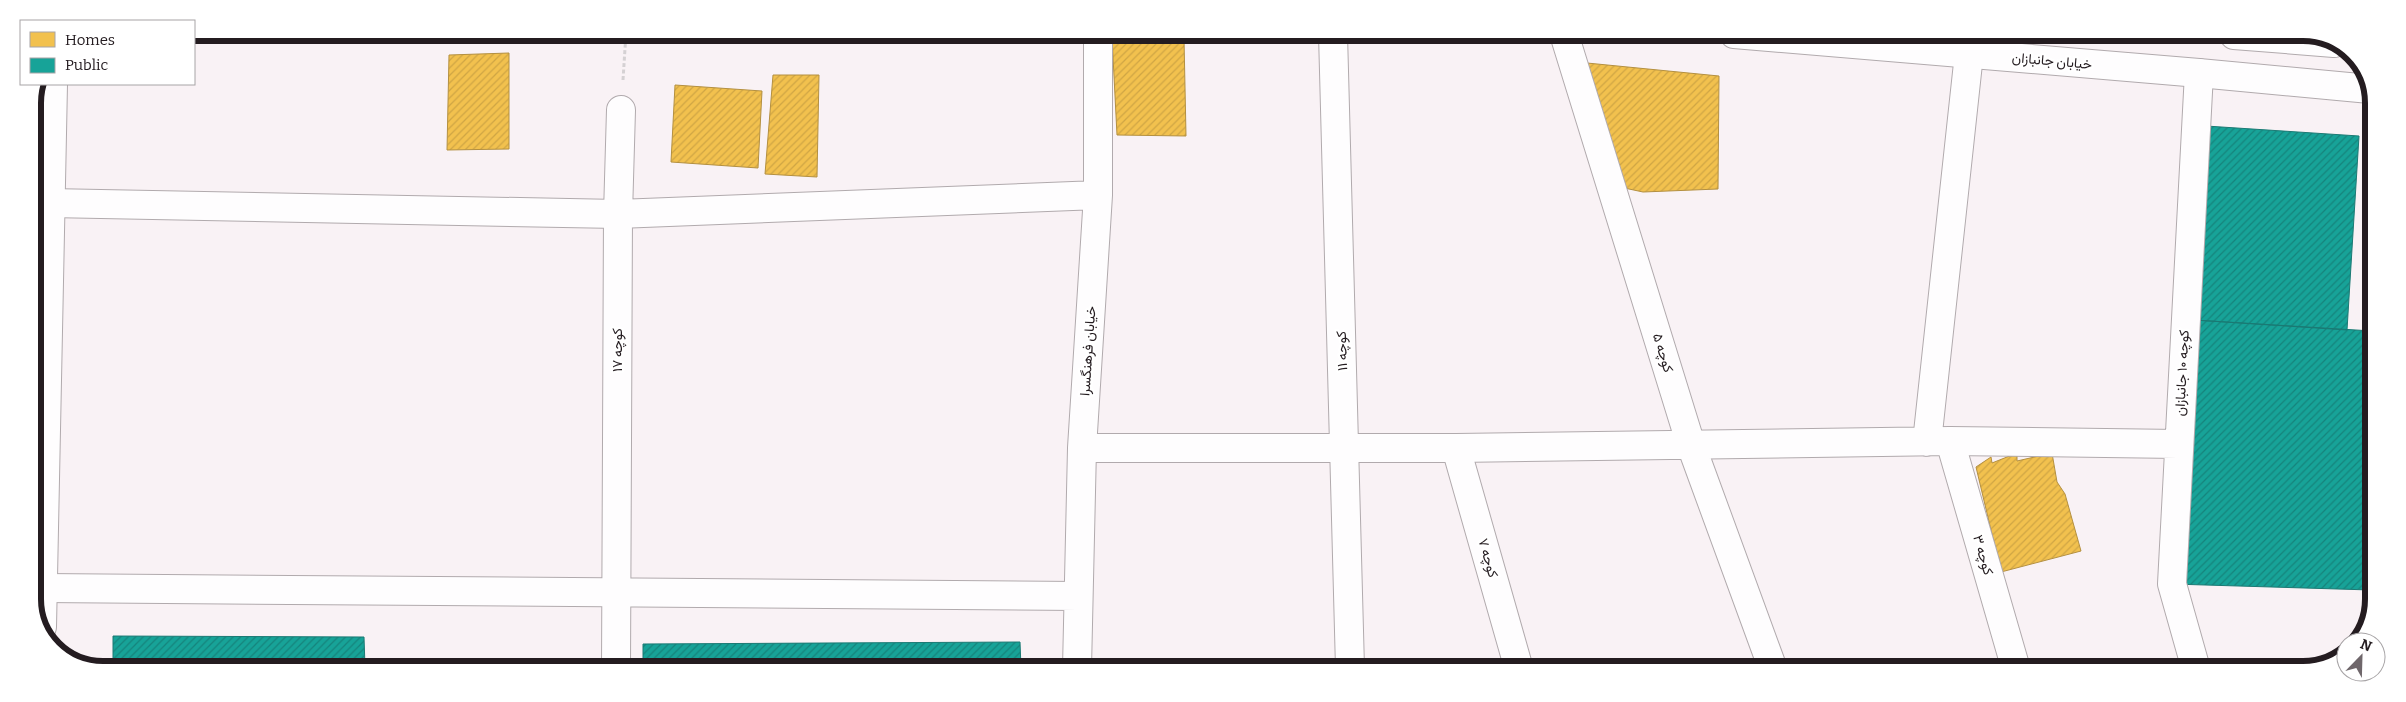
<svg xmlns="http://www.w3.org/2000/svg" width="2406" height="702" viewBox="0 0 2406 702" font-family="Bitter,Vazirmatn,serif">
<defs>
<pattern id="homes-hatch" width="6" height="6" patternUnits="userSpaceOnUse" patternTransform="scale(1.25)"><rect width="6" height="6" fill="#f2c14e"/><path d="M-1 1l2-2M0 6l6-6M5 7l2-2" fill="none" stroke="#cfa544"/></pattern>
<pattern id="public-hatch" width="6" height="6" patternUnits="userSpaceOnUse" patternTransform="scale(1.25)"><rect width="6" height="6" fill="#17a398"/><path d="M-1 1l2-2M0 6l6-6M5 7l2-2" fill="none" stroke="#15847c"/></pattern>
</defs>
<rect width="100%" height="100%" fill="#f9f2f5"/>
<path fill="url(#homes-hatch)" stroke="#b49040" d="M1112 37 1184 39 1186 136 1117 135Z
M509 53V149L447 150 449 55Z
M1587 63 1719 76 1718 189 1643 192 1615 186Z
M773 75H819L817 177 765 174Z
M675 85 762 91 758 168 671 162Z
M2333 360 2372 362 2371 564 2324 563 2326 533 2318 532Z
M2017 453V461L2052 453 2057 482 2065 494 2081 551 2001 572 1976 467 1991 457 1992 463Z"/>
<path fill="url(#public-hatch)" stroke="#1b7a74" d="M2206 126 2359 136 2347 330 2194 320Z
M2194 320 2372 331 2371 590 2172 584Z
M113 636 364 637 365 667H113Z
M1020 642 1021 668H643V644Z"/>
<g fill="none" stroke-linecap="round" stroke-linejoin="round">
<defs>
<path id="minor" d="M1333 34 1350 668
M1564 34 1691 445 1773 669
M49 203 618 214 1098 195
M1950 441 2016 669
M1927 442 1969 54
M1082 448H1456L1950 441 2178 444
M1456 448 1519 669
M43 588 1078 596
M616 668 618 214 621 110
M1077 668 1082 448 1098 195V34
M2196 669 2172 584 2199 73"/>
<path id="major" d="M1734 34 2199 73 2370 89
M2234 35 2334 43
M42 627 53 84"/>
</defs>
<use href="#minor" stroke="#b1aaad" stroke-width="30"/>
<use href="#major" stroke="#b1aaad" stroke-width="30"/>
<path stroke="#d5d1d3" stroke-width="3" stroke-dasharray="4 2.5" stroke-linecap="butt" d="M623 80 626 33"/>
<use href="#minor" stroke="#fefdfe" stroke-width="28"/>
<use href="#major" stroke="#fefdfe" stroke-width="28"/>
</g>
<g text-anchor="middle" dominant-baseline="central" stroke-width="5" stroke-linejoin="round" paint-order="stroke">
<g font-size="14" fill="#241c20" stroke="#fff">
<text transform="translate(2052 61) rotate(5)">خیابان جانبازان</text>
<text transform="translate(617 350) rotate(-90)">کوچه ۱۷</text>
<text transform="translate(1088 351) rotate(-86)">خیابان فرهنگسرا</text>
<text transform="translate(1342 351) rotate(-92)">کوچه ۱۱</text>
<text transform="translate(1663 353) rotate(73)">کوچه ۵</text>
<text transform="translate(2182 373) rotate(-87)">کوچه ۱۰ جانبازان</text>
<text transform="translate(1983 555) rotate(74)">کوچه ۳</text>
<text transform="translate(1488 558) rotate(74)">کوچه ۷</text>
</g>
</g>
<path d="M0 0H2406V702H0ZM103 41H2303A62 62 0 0 1 2365 103V599A62 62 0 0 1 2303 661H103A62 62 0 0 1 41 599V103A62 62 0 0 1 103 41Z" fill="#fff" fill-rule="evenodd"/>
<path fill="none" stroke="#241c20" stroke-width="6" d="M103 41H2303A62 62 0 0 1 2365 103V599A62 62 0 0 1 2303 661H103A62 62 0 0 1 41 599V103A62 62 0 0 1 103 41Z"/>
<rect x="20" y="20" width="175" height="65" fill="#ffffff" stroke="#a7a4a6"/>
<rect x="30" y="32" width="25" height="15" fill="#f2c14e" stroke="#a7a4a6"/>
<text x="65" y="45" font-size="15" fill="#241c20">Homes</text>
<rect x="30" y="58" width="25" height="15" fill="#17a398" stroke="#a7a4a6"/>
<text x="65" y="70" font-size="15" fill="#241c20">Public</text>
<g transform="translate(2361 657) rotate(23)"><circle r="24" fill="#ffffff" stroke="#a7a4a6"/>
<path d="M0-4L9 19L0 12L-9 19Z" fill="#6f676b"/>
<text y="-8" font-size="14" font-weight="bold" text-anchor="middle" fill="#241c20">N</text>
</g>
</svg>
